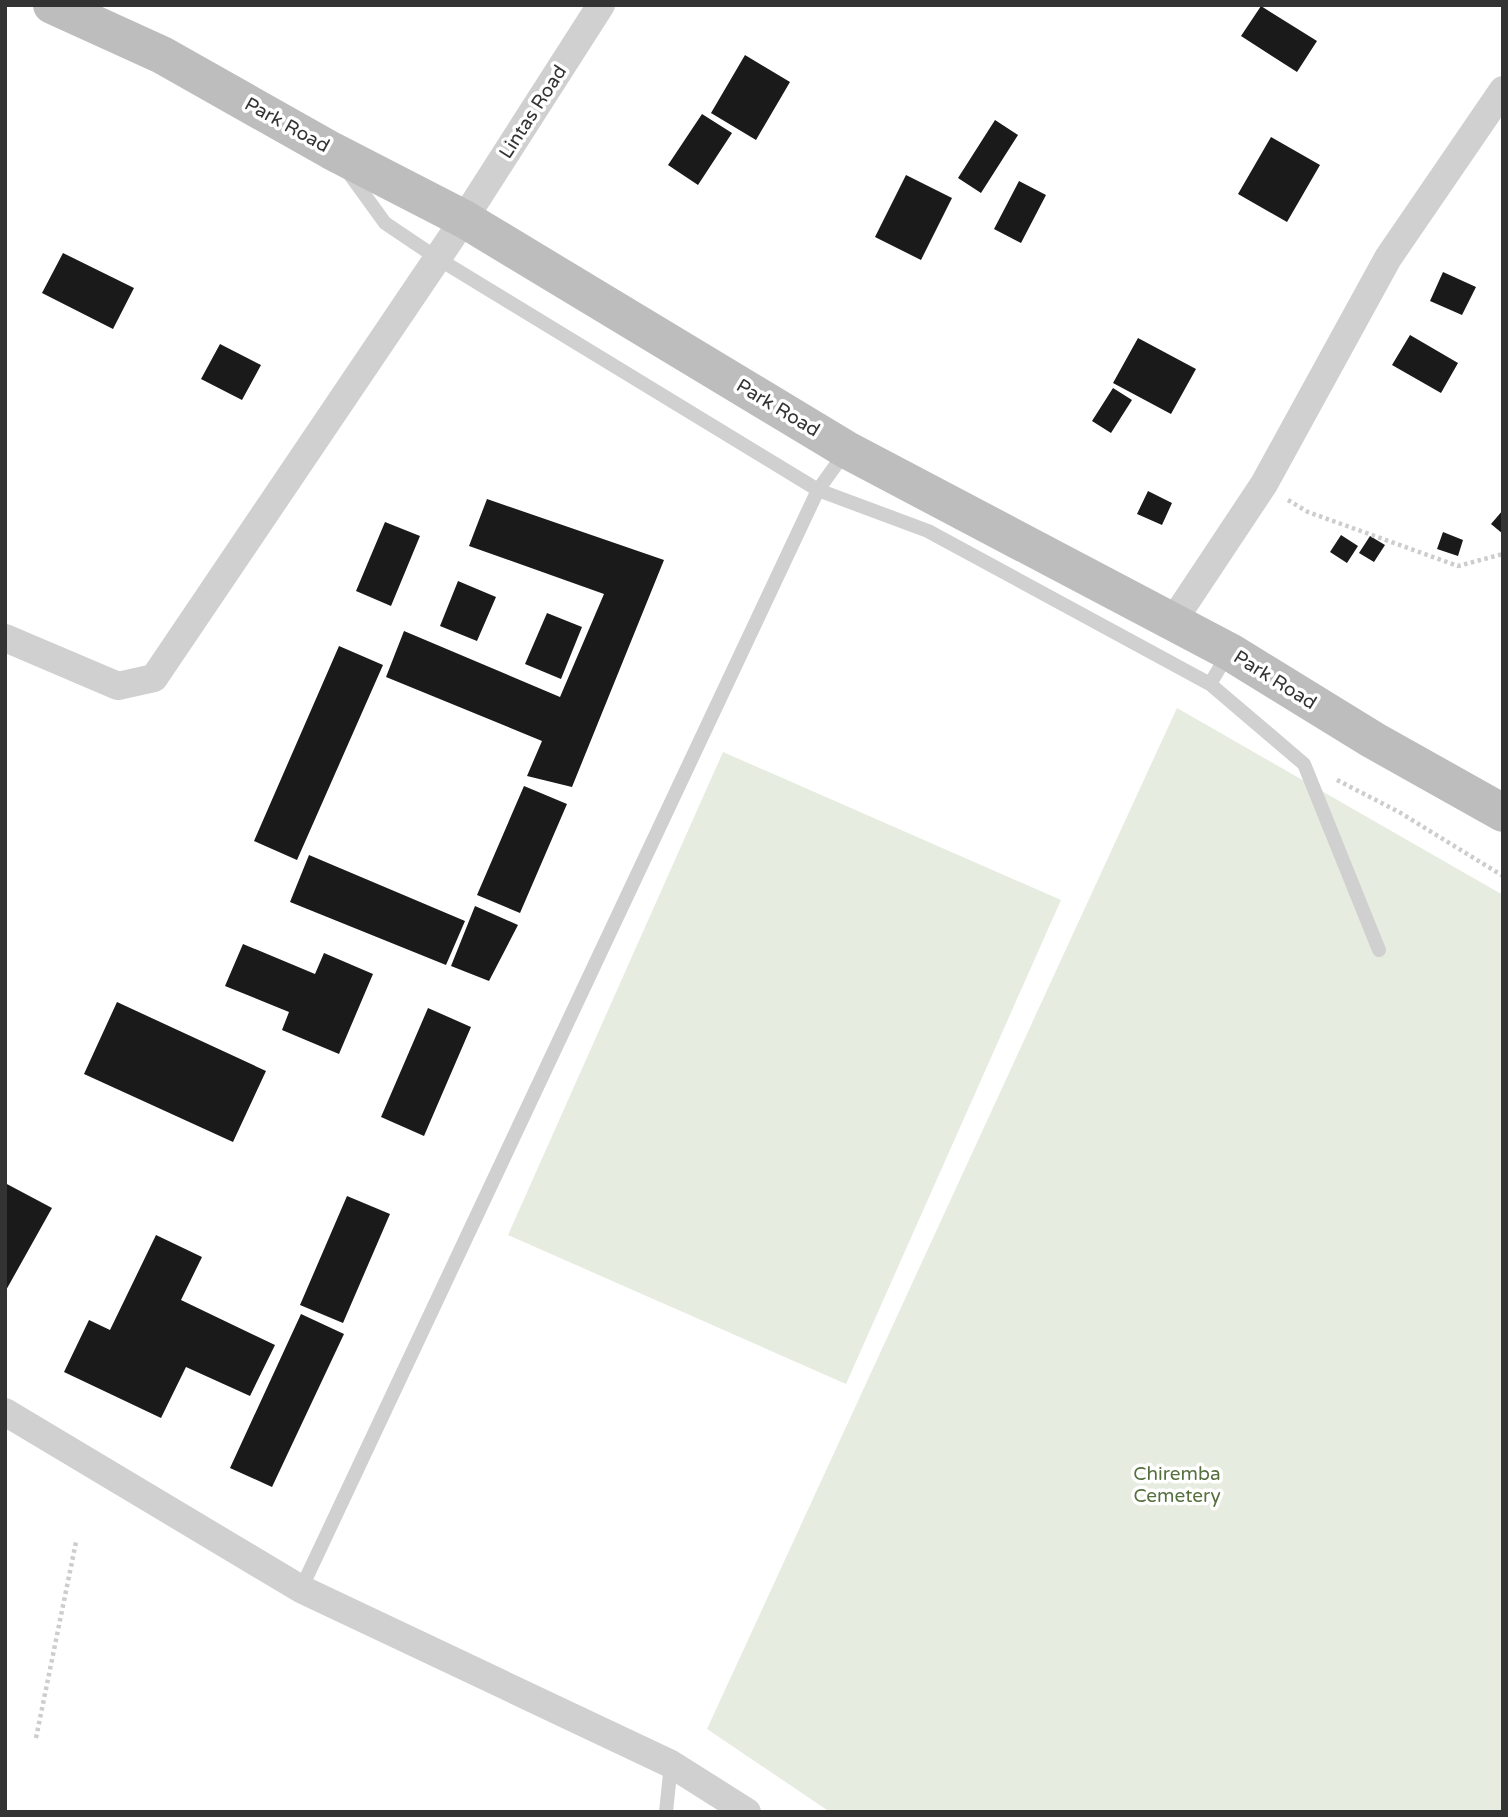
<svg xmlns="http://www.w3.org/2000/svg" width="1508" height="1817" viewBox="0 0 1508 1817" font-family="'Varela Round',sans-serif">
<rect width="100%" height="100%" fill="#fff"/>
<path fill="#e6ecdf" d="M1177 708 1503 895V1812H830L707 1729Z
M723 752 1061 900 846 1384 508 1235Z"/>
<path fill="#1a1a1a" d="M1261 6 1317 41 1297 72 1241 36Z
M745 55 790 82 756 140 711 113Z
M702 114 732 133 698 185 668 165Z
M995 120 1018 135 981 193 958 178Z
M1271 137 1320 165 1287 222 1238 194Z
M906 175 952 198 921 260 875 237Z
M1019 181 1046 195 1021 243 994 229Z
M63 253 134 288 113 329 42 293Z
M1443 272 1476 287 1462 315 1430 301Z
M1410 335 1458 363 1441 393 1392 365Z
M1138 338 1196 369 1171 414 1113 383Z
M220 344 261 365 242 400 201 379Z
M1113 388 1132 400 1111 433 1092 421Z
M1148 491 1172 503 1162 525 1137 514Z
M487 499 664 560 572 787 527 776 542 741 386 677 404 631 560 697 604 594 469 546Z
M1503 510V534L1491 524Z
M385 522 420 536 391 606 356 591Z
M1443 532 1463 540 1458 556 1437 549Z
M1341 535 1358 546 1347 563 1330 552Z
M1370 536 1385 545 1374 562 1359 553Z
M458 581 496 597 477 641 440 626Z
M547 613 582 627 561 679 525 664Z
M339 646 383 665 297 860 254 841Z
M524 786 567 804 520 913 477 895Z
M309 855 465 921 446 965 290 902Z
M475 906 518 925 489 981 451 966Z
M243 944 315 974 324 953 373 974 339 1054 282 1030 289 1012 225 986Z
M117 1002 266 1071 233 1142 84 1074Z
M428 1008 471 1027 424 1136 381 1117Z
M5 1183 52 1208 5 1292Z
M347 1196 390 1214 343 1323 300 1305Z
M156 1235 202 1257 181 1300 275 1345 250 1396 186 1367 161 1418 64 1372 89 1320 110 1330Z
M301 1314 344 1334 272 1487 230 1468Z"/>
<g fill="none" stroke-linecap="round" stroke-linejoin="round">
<path stroke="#cdcdcd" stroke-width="4.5" stroke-dasharray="3.5 3.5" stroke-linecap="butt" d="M1288 500 1308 512 1458 566 1503 554
M1337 780 1399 812 1503 876
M36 1738 76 1542"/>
<path stroke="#d0d0d0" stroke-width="14" d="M348 172 385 223 437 258 818 490 928 531 1210 684 1304 764 1379 950
M1210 684 1229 652
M301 1589 818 490 846 451
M666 1812 671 1764"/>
<path stroke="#d0d0d0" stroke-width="28" d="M1173 621 1264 484 1388 258 1503 90
M5 638 118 686 154 678 464 219 601 5
M5 1412 301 1589 671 1764 747 1812"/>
<path stroke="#bdbdbd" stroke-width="38" d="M52 5 162 55 332 151 464 219 847 450 1230 652 1373 740 1503 813"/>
</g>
<g text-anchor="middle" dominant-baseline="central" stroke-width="7" stroke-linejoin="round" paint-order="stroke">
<g font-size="19" fill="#333" stroke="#fff">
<text transform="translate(533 112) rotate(-57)">Lintas Road</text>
<text transform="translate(287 125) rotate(29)">Park Road</text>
<text transform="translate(778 408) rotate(31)">Park Road</text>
<text transform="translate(1275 680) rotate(32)">Park Road</text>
</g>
<g font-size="19" fill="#56703f" stroke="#fff">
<text x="1177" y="1474">Chiremba<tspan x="1177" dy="22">Cemetery</tspan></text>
</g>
</g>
<rect width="1508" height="1817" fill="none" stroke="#333333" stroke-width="14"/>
</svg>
